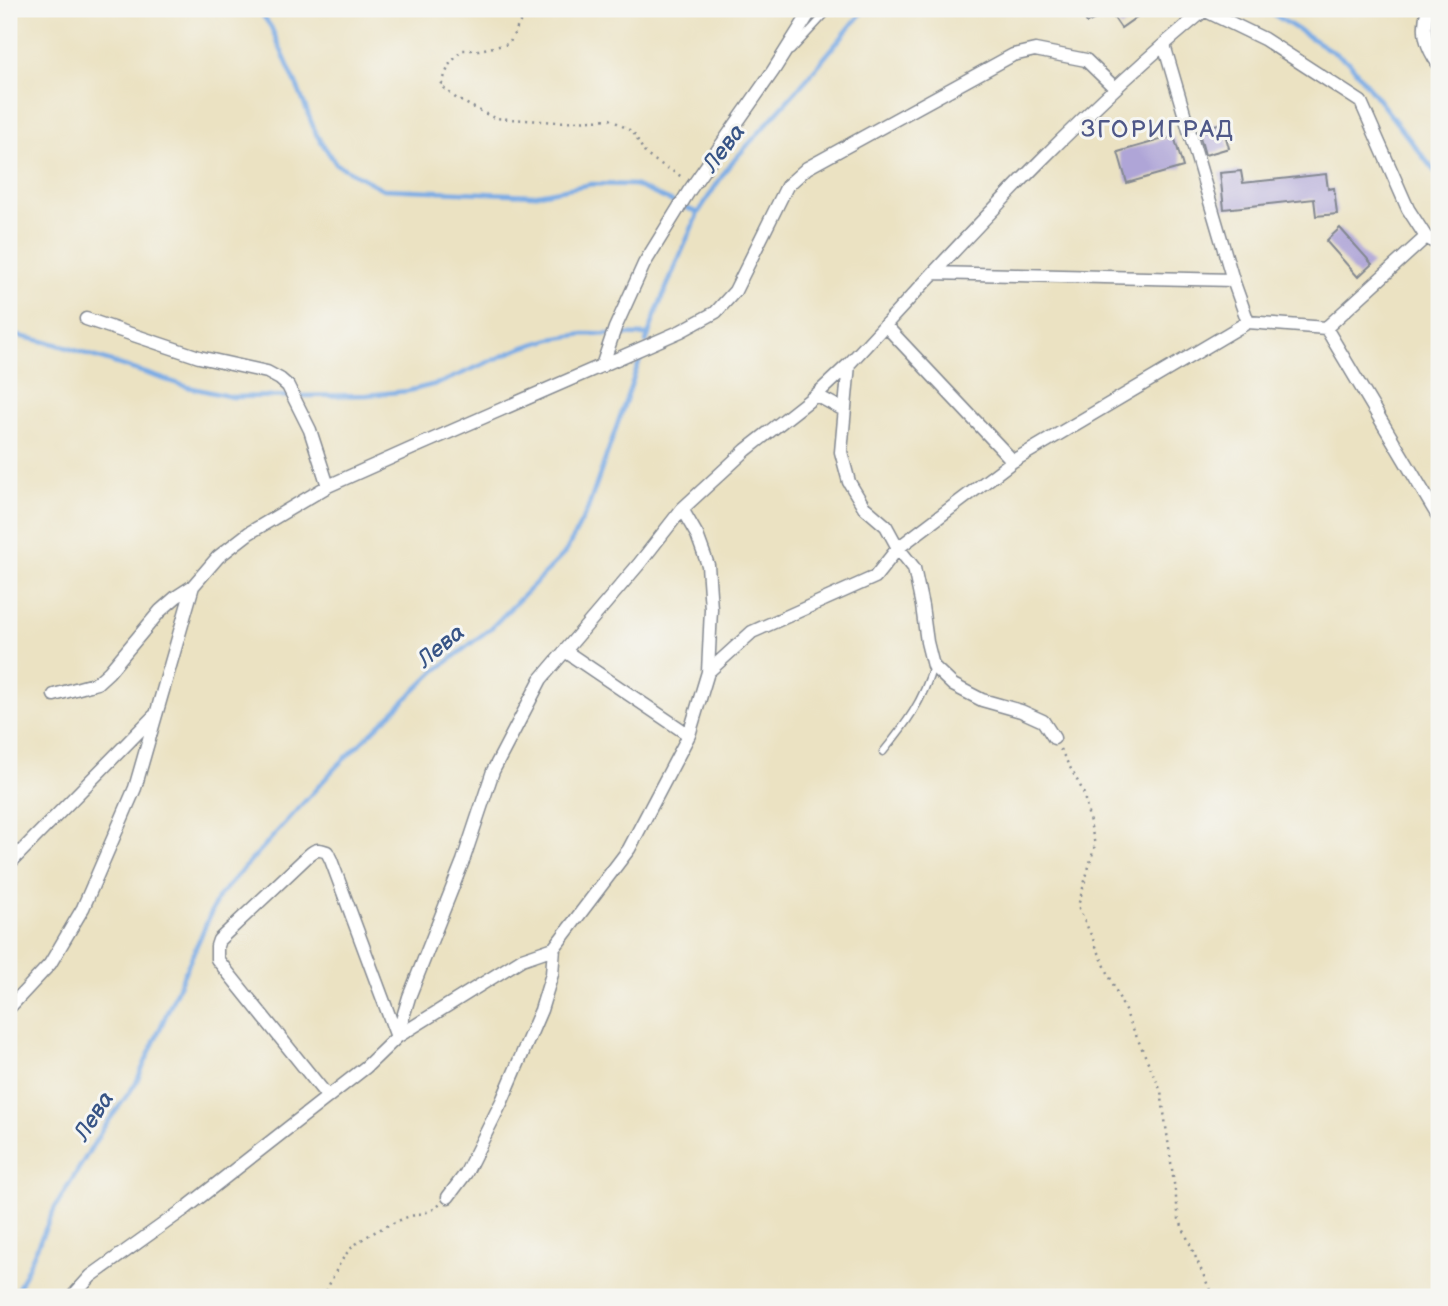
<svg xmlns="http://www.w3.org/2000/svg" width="1448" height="1306" viewBox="0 0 1448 1306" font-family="'Balsamiq Sans',sans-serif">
<rect width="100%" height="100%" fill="#f6f6f2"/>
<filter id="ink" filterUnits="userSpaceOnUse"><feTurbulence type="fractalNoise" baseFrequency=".0143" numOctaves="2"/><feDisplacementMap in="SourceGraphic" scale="14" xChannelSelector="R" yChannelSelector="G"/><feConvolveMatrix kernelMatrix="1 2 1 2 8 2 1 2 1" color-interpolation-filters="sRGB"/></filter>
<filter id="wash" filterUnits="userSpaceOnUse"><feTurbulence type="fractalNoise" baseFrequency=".00686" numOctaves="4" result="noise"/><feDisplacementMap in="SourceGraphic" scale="28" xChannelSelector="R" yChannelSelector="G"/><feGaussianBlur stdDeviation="1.57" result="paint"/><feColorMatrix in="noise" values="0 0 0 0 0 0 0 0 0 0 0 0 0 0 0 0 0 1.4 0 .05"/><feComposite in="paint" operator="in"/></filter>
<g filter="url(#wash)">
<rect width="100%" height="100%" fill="#ebe2c2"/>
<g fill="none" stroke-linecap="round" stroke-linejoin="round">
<path stroke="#79abe5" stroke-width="4.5" d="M258 9 271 27 300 93 316 134 336 164 383 189 533 195 592 184 634 185 698 213
M1265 9 1349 62 1439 177
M9 334 56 344 188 387 232 397 367 395 408 391 440 383 521 348 551 339 584 334 649 335
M646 342 657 310 698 213 728 167 805 81 865 9
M14 1297 55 1208 102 1130 136 1083 218 897 336 767 434 672 491 628 565 553 587 511 643 351"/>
</g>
<g id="blocks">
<path fill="#afa5d7" d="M1080 9H1148L1121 28 1110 12 1087 23Z
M1222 123 1229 148 1205 155 1199 133 1205 131 1204 128Z
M1174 136 1183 167 1127 183 1118 152Z
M1241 171 1243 183 1326 174 1328 189 1334 188 1337 214 1316 216 1314 199 1224 209 1220 173Z
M1340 228 1372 264 1358 277 1326 241Z"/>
</g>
</g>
<g filter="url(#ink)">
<use href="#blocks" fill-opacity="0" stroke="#838890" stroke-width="2"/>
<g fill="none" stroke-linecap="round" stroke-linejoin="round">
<defs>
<path id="lane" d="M791 51 830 9
M883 752C906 724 923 701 933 666"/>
<path id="street" d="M1428 9C1421 30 1426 47 1439 65
M1204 10 1264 39 1361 102 1408 209 1426 237 1439 245
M1164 45 1233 280 1248 322 1326 328 1439 518
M933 273 1233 280
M86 319 199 357 267 372 280 379 288 386 310 430 328 486
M885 325 1013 461
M1326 328 1426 237
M849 364 841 452 849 482 864 507 886 526 898 548 914 568 922 606 927 642 933 666 953 685 982 700 1021 711 1043 721 1054 738
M602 366 615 328 644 264 689 191 773 71 812 9
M816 395 844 410
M682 509 697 535 708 565 711 609 708 672
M565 651 689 735
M54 695 97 683 109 672 160 611 176 597 193 586
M9 864 154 716
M9 1008 50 964 83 908 135 788 193 586 218 557 249 533 328 486 413 448 681 331 716 312 735 291 787 186 807 168 1013 55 1035 50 1086 60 1115 88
M328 1097 217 959V946L219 940 310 854C316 849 320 849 327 852L331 860 397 1037 522 959 554 948 629 849 689 735 708 672 752 632 875 577 898 548 1013 461 1248 322
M448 1197 466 1173 502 1101 541 1010 552 974 554 948
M72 1297 91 1276 186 1208 366 1067 397 1037 409 997 463 861 493 771 541 679 639 564 682 509 746 450 816 395 849 364C963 241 1076 115 1206 9"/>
</defs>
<use href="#lane" stroke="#838890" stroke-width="9"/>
<use href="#street" stroke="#838890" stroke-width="15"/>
<path stroke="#838890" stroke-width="2.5" stroke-dasharray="2 5" stroke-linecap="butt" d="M489 9 521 20 509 44 479 50H462L449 65 441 86 457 99 494 118 557 122 610 119 633 132 646 155 682 177
M1060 749 1083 791 1095 845 1078 906 1161 1091 1179 1219 1213 1297
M323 1297C331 1282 337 1266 347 1253 358 1238 388 1225 405 1218 417 1213 431 1214 440 1204"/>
<use href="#lane" stroke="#fff" stroke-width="6"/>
<use href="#street" stroke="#fff" stroke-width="12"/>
</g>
</g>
<g text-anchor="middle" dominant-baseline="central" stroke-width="6" stroke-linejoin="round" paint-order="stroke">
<g font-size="23" font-style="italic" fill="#375486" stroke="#f6f6f2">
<text transform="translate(724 148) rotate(-52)">Лева</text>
<text transform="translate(441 646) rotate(-39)">Лева</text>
<text transform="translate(94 1116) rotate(-57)">Лева</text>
</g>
<g font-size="24" letter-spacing="2" fill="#4f5888" stroke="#f6f6f2">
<text x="1158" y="129">ЗГОРИГРАД</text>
</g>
</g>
<rect width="1448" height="1306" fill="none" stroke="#f6f6f2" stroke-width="35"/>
</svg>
